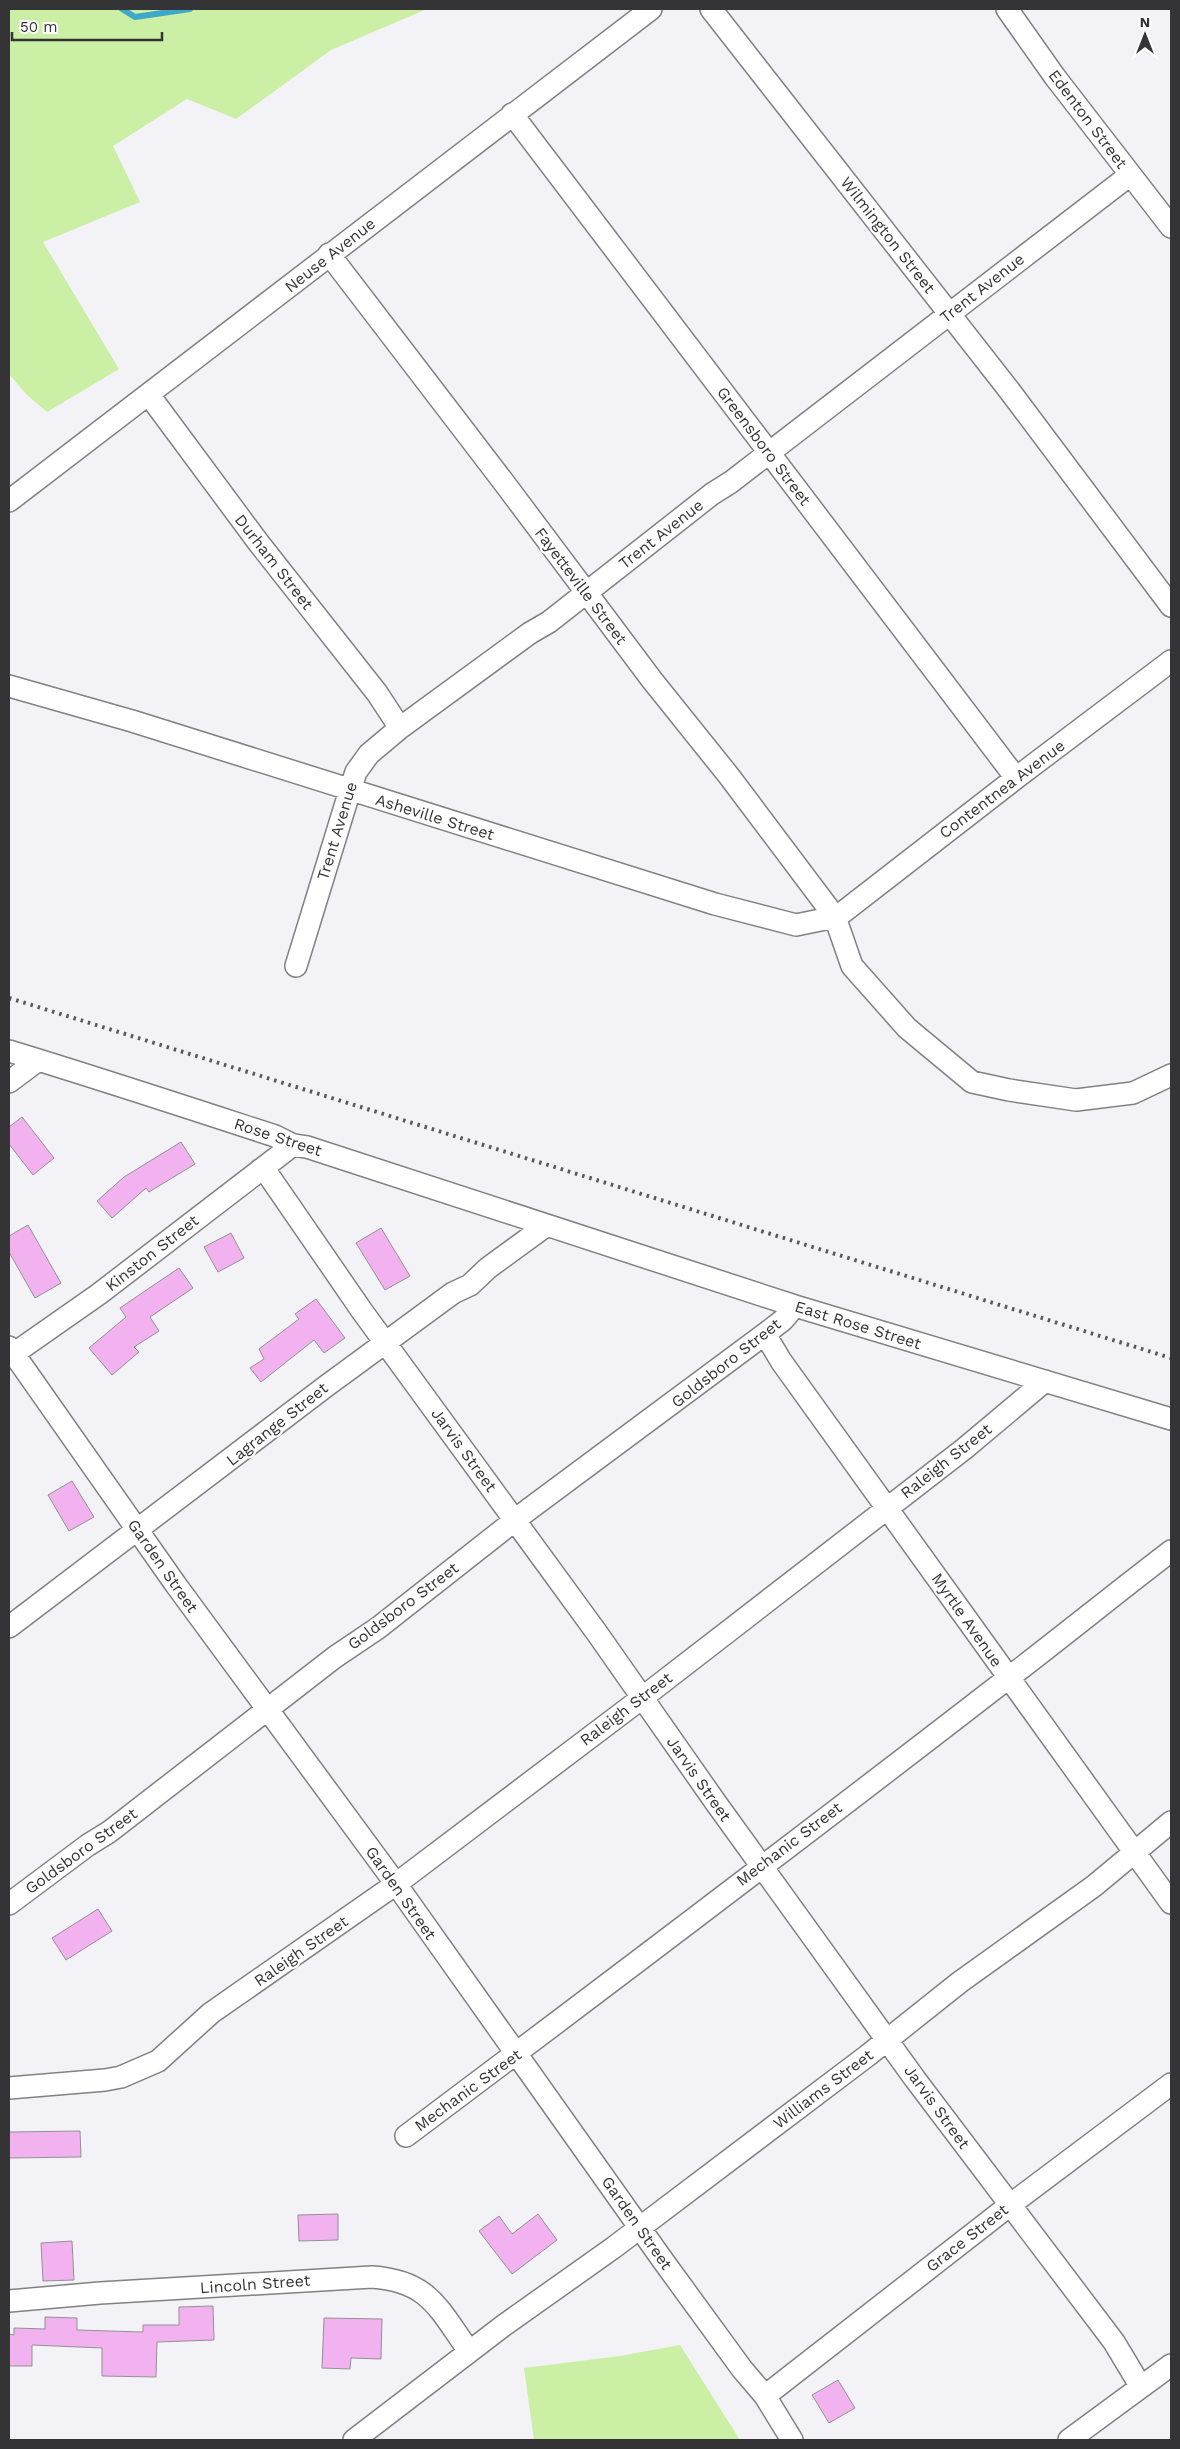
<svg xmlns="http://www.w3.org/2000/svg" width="1180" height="2449" viewBox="0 0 1180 2449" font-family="'Work Sans',sans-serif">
<rect width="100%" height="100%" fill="#f3f3f7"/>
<path fill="#caefa5" d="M9 9H427L331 50 236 119 187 99 113 146 140 202 43 242 119 369 47 412 27 395 9 374Z
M680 2345 740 2440H534L524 2368 620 2356Z"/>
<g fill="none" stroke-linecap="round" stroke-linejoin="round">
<path stroke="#3ea7ca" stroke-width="6" d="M122 9 135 17 190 9"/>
</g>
<path fill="#f2b2ef" stroke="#939193" d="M22 1117 54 1158 33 1175 9 1144V1127Z
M181 1142 195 1164 149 1192 146 1188 112 1218 97 1201 124 1177Z
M28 1225 61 1283 35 1298 9 1252V1236Z
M381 1228 410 1276 385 1290 356 1243Z
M231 1233 244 1258 218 1272 204 1247Z
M179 1268 193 1288 150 1317 159 1331 134 1347 139 1352 112 1375 89 1348 126 1317 120 1308Z
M316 1299 345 1338 324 1353 314 1340 261 1382 250 1368 264 1359 259 1349 299 1319 295 1314Z
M72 1481 94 1517 69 1531 48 1495Z
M98 1909 112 1931 66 1960 52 1938Z
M80 2131 81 2157 9 2158V2132Z
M338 2214V2240L299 2241 298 2215Z
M538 2214 557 2240 512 2274 479 2231 499 2216 512 2234Z
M72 2241 74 2280 43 2281 41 2243Z
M213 2306 214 2340 157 2342 156 2377 102 2376V2348L32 2345V2366H9V2334L14 2335V2328L45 2329V2317L77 2318V2330L143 2332V2325H179V2307Z
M324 2318 382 2319 381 2359 351 2358 350 2369 322 2368Z
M838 2380 855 2408 829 2423 812 2395Z"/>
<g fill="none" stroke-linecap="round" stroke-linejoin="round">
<defs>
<path id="minor" d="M711 9 1009 390 1171 606
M1007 9 1055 77 1171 227
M512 114 1016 778
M329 254 502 480 652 680 729 776 835 917 852 966 907 1028 972 1082 1009 1090 1076 1100 1133 1093 1171 1075
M149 395 258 542 377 693 400 728
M9 501 651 9
M9 686 132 721 715 904 796 925 835 917 842 913 1016 778 1171 661
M296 966 350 790 356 772 369 754 400 728 530 633 549 622 712 494 731 482 1130 175
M9 1051C98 1078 186 1107 275 1136L293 1145 307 1147 795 1306 1171 1419
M9 1082 37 1061
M260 1170 267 1173 362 1311 597 1633 716 1803 915 2079 1114 2342 1141 2387
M765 1334 781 1361 1171 1903
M9 1347 176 1585 396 1884 664 2262 742 2369 765 2396 792 2440
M9 1357 99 1294 293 1145
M9 1627 325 1387 453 1293 470 1285 488 1268 547 1225
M9 1904 88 1845 109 1832 335 1657 378 1628 528 1510 765 1334 783 1320 795 1306
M9 2088 105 2080 121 2077 158 2061 211 2013 396 1884 642 1698 964 1449 1045 1381
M406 2136C607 1985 808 1833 1007 1679 1062 1637 1116 1593 1171 1551
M9 2301 100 2293 372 2277C429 2281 438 2308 469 2351
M765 2396 1010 2205 1171 2084
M354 2440 503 2326 613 2248 867 2056 960 1982 1094 1886 1171 1822
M1069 2440 1171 2365"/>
</defs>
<use href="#minor" stroke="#818184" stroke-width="24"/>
<use href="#minor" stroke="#fff" stroke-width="21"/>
<path stroke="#58585a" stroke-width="4" stroke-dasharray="2.5 5" stroke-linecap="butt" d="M9 998 1171 1358"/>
</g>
<g text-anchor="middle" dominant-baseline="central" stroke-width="4.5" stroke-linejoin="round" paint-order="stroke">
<g font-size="16" fill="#343436" stroke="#fff">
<text transform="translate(1088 119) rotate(53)">Edenton Street</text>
<text transform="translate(888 235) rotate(52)">Wilmington Street</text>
<text transform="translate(330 255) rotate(-38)">Neuse Avenue</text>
<text transform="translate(982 288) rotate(-38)">Trent Avenue</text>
<text transform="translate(764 446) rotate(53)">Greensboro Street</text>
<text transform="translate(661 534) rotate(-38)">Trent Avenue</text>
<text transform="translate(274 562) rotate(52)">Durham Street</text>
<text transform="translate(581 586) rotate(53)">Fayetteville Street</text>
<text transform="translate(1002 789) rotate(-37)">Contentnea Avenue</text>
<text transform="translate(435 817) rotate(17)">Asheville Street</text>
<text transform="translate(337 831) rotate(-73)">Trent Avenue</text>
<text transform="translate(278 1137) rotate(18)">Rose Street</text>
<text transform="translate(152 1253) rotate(-38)">Kinston Street</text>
<text transform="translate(858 1325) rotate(17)">East Rose Street</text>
<text transform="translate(726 1363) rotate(-38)">Goldsboro Street</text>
<text transform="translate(277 1424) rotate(-38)">Lagrange Street</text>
<text transform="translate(464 1450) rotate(54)">Jarvis Street</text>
<text transform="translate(946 1461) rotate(-38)">Raleigh Street</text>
<text transform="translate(163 1566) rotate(55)">Garden Street</text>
<text transform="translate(403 1606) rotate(-37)">Goldsboro Street</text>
<text transform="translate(967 1620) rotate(55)">Myrtle Avenue</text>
<text transform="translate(626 1709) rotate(-37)">Raleigh Street</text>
<text transform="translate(699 1779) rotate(55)">Jarvis Street</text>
<text transform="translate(789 1844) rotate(-37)">Mechanic Street</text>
<text transform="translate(81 1851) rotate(-36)">Goldsboro Street</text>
<text transform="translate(401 1893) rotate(55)">Garden Street</text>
<text transform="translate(301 1951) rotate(-35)">Raleigh Street</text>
<text transform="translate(823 2089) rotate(-37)">Williams Street</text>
<text transform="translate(468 2090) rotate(-36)">Mechanic Street</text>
<text transform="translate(937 2107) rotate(54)">Jarvis Street</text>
<text transform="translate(637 2223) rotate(55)">Garden Street</text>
<text transform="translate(967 2238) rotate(-38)">Grace Street</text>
<text transform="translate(255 2284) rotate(-4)">Lincoln Street</text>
</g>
</g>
<rect width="1180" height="2449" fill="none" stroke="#343436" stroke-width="20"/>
<g transform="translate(1145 35)" stroke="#ffffff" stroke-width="4" paint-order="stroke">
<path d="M0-4L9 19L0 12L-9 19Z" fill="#343436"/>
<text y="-8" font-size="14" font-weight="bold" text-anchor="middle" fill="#343436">N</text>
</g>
<path d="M12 32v8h150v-8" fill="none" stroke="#343436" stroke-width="2.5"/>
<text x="20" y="32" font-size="15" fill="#343436" stroke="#ffffff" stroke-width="4" paint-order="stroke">50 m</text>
</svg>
